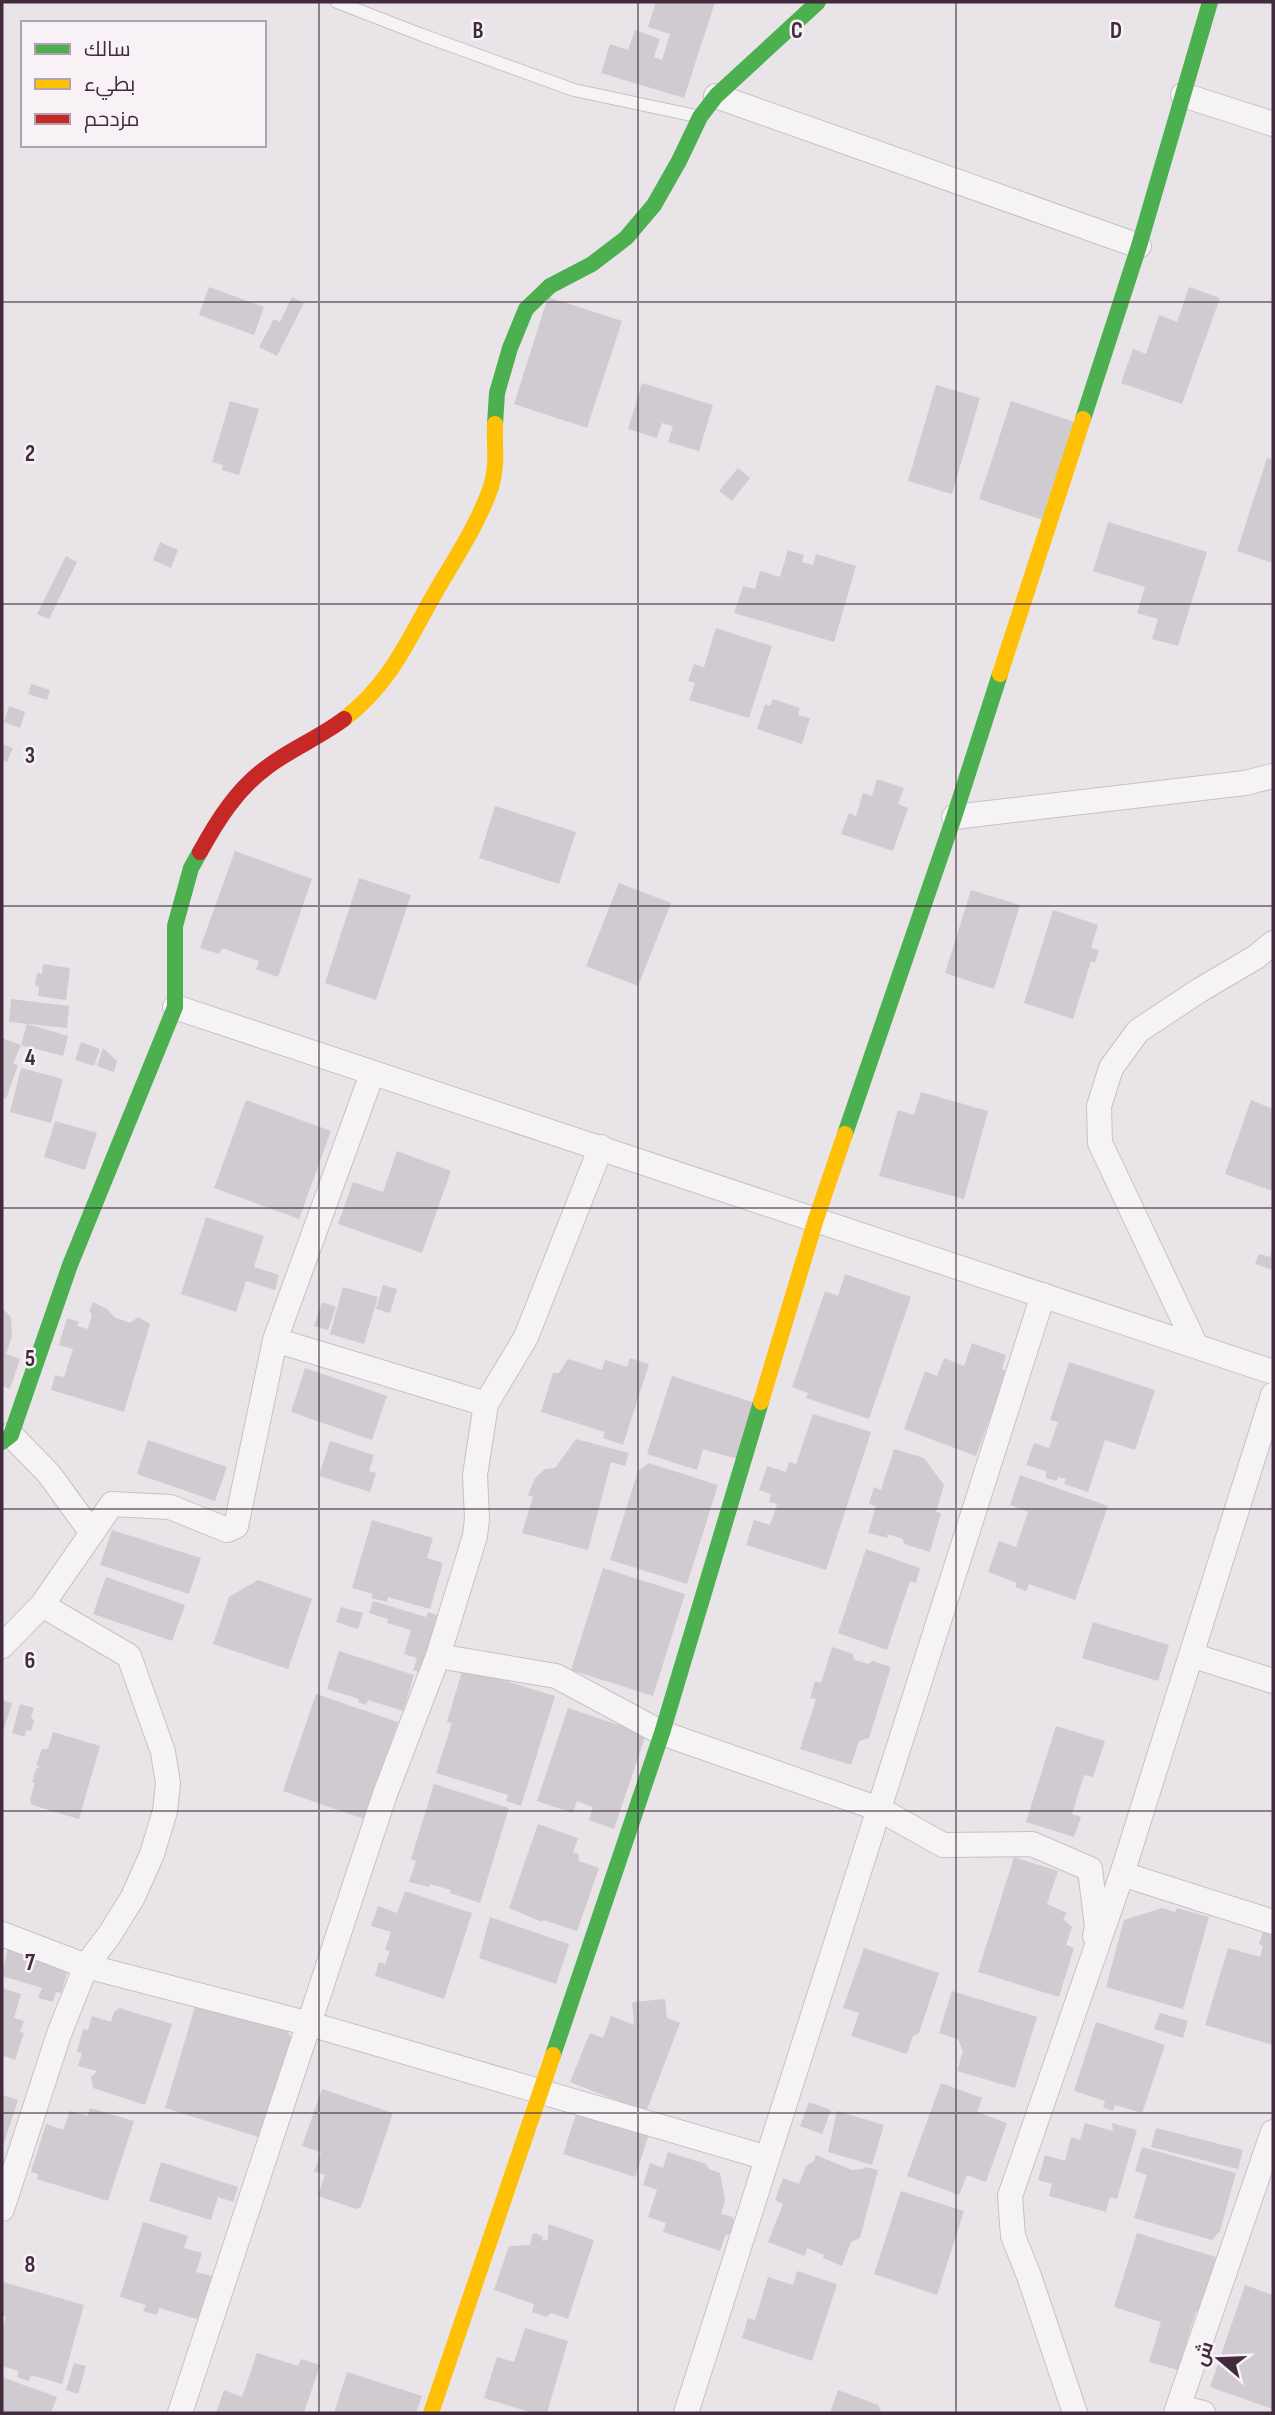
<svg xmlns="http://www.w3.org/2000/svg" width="1275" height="2415" viewBox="0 0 1275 2415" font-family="'Sofia Sans Condensed',Cairo,sans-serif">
<rect width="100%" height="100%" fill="#e8e4e8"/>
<path fill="#d0cbd0" d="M656 2H715L684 98 601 73 610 44 628 50 635 30 660 39 654 57 662 60 670 34 648 27Z
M209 287 264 307 254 335 199 315Z
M1189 287 1220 298 1182 404 1121 383 1133 349 1146 354 1159 315 1177 322Z
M292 297 304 303 277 356 259 347 274 319 280 322Z
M548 297 622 321 587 428 514 404Z
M642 383 713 405 699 451 668 442 673 426 662 423 657 438 628 429Z
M936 385 980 398 952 494 908 481Z
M230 401 259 409 239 475 222 470 223 465 212 462Z
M1011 401 1075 422 1043 520 979 499Z
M1267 458 1273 460V563L1237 551Z
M738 468 750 478 732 501 719 491Z
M1108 522 1207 552 1178 646 1152 639 1158 619 1137 613 1145 587 1093 571Z
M160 542 178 550 171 568 153 560Z
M788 550 804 555 802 562 813 565 816 554 856 566 834 642 734 613 743 586 755 589 760 571 780 577Z
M66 556 77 562 49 619 37 614Z
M716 628 772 646 749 718 689 700 695 683 688 681 694 664 704 667Z
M31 684 50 690 47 700 28 694Z
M773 699 800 708 798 715 810 718 802 744 757 729 765 704 770 706Z
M9 706 25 712 20 728 4 722Z
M2 744 13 748 7 762 2 760Z
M877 779 904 788 898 804 908 808 893 851 841 834 849 813 856 816 863 793 872 796Z
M495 806 576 832 559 884 479 858Z
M235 851 312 879 278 977 256 969 259 961 222 948 219 954 200 948Z
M359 878 411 895 376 1000 325 983Z
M619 883 671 903 638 986 586 966Z
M971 890 1020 905 994 989 945 973Z
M1053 910 1098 925 1091 948 1099 950 1095 963 1091 961 1073 1019 1024 1003Z
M43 964 70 968 66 1000 38 996 39 987 35 985 37 973 42 974Z
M11 999 69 1006 67 1028 9 1022Z
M27 1024 68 1036 63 1056 21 1045Z
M2 1038 21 1045 13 1064 18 1065 6 1099 2 1097Z
M81 1042 100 1049 94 1066 75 1060Z
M103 1048 117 1061 114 1072 97 1066Z
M21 1068 63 1079 51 1123 10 1112Z
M921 1092 988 1111 964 1199 879 1176 898 1110 914 1115Z
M246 1100 331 1131 299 1219 214 1188Z
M1251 1100 1273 1109V1191L1225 1174Z
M55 1121 97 1133 85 1170 44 1157Z
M397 1151 451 1171 422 1253 338 1224 353 1182 383 1192Z
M206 1217 264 1236 254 1267 279 1275 275 1290 246 1281 236 1312 181 1294Z
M1273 1249V1270L1255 1264 1259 1254 1270 1257Z
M845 1274 911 1297 869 1419 806 1398 808 1393 792 1387 825 1291 838 1296Z
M383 1285 397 1289 390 1313 376 1309Z
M343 1287 378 1297 364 1344 330 1334Z
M93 1302 107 1309 114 1317 130 1323 138 1317 150 1324 124 1412 51 1390 55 1375 64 1377 73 1349 59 1345 67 1318 79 1322 77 1326 88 1329 92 1314 89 1311Z
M322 1302 336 1307 328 1330 314 1326Z
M2 1308 11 1317 12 1337 6 1354 20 1359 10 1389 2 1386Z
M972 1343 1006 1355 1002 1369 1007 1371 976 1456 904 1429 925 1371 937 1376 944 1358 964 1366Z
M630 1358 649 1364 623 1445 603 1438 605 1432 541 1412 553 1373H559L568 1359 602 1370 605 1360 627 1367Z
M1069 1362 1155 1390 1135 1450 1105 1440 1088 1492 1064 1484 1066 1479 1058 1477 1057 1481 1046 1478V1471L1026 1465 1034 1443 1049 1448 1058 1422 1050 1420Z
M305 1368 387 1396 372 1440 291 1412Z
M672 1376 755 1403 737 1459 703 1449 697 1470 647 1454Z
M813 1414 871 1432 826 1570 746 1545 754 1520 770 1525 777 1504 769 1502 771 1494 759 1490 767 1466 786 1472 789 1462 796 1464Z
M576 1439 629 1453 625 1466 611 1462 588 1550 522 1533 533 1497 528 1495 535 1478 545 1469 555 1468Z
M148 1440 227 1467 215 1501 137 1474Z
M330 1441 374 1455 369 1471 376 1473 370 1492 319 1476Z
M894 1449 924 1458 944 1485 936 1512 941 1513 930 1552 904 1544 903 1539 887 1534 888 1538 868 1533 876 1506 869 1504 874 1487 881 1490Z
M649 1463 718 1485 687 1584 610 1560 638 1471Z
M1020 1475 1108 1506 1075 1600 1029 1584 1026 1591 1015 1587 1017 1583 988 1572 999 1541 1016 1547 1028 1512 1010 1505Z
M372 1520 433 1538 427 1558 443 1563 430 1609 388 1597 387 1602 371 1598 373 1594 352 1588Z
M112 1530 201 1558 189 1594 100 1565Z
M866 1549 920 1568 916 1583 910 1581 887 1650 838 1633Z
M603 1568 685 1594 653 1696 571 1670Z
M106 1577 185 1605 172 1641 93 1614Z
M258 1580 312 1599 288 1669 213 1644 229 1597Z
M373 1601 426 1617 428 1612 441 1616 423 1673 413 1670 417 1658 404 1654 411 1630 387 1623 388 1619 369 1613Z
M341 1607 363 1613 358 1629 336 1622Z
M1093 1622 1169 1645 1158 1681 1082 1658Z
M832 1647 853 1654 854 1660 869 1664 872 1661 891 1667 869 1738 859 1741 851 1765 800 1749 816 1699 810 1698 815 1681 821 1683Z
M339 1651 414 1675 403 1711 368 1700 366 1705 358 1702 359 1699 327 1689Z
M463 1668 555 1696 521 1806 506 1801 508 1795 436 1773 452 1723 447 1722Z
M316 1694 398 1722 364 1819 283 1791Z
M2 1700 12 1703 4 1729 2 1728Z
M20 1704 34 1708 31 1717 34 1721 31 1731 26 1730 25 1737 12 1733Z
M568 1708 646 1734 614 1829 589 1820 593 1807 577 1801 573 1813 537 1801Z
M1056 1726 1105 1741 1093 1777 1084 1775 1072 1814 1081 1817 1074 1837 1026 1822Z
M53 1732 100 1746 79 1819 32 1805 30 1800 35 1783 32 1782 36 1769 40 1767 36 1765 42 1749H48Z
M434 1784 509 1808 480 1903 450 1893 451 1890 430 1884 429 1887 409 1882 416 1861 411 1859Z
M538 1824 578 1838 573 1853H578L579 1861 599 1868 577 1931 543 1920 542 1922 509 1908Z
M1014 1857 1058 1871 1047 1904 1067 1913 1063 1919 1072 1927 1066 1945 1074 1948 1059 1997 978 1972Z
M405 1891 472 1913 444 1999 375 1976 379 1962 385 1964 390 1951 385 1950 391 1932 371 1926 378 1906 397 1913Z
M1162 1908 1175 1912 1177 1908 1209 1917 1183 2009 1106 1987 1124 1920Z
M490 1917 569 1944 556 1984 479 1958Z
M1265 1926 1273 1928V2045L1205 2025 1228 1948 1260 1957 1263 1946 1259 1944Z
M8 1947 69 1966 61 1993 56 1992 53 2002 38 1998 42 1988 2 1976Z
M864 1948 939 1973 919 2033 913 2036 907 2054 851 2036 859 2013 843 2008Z
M2 1988 21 1994 14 2018 24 2021 20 2032 24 2033 15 2060 2 2055Z
M952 1991 1037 2017 1015 2088 957 2071 963 2051 958 2039 939 2033Z
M665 1999 667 2018 680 2023 646 2112 570 2082 590 2033 603 2038 611 2016 634 2025 632 2002Z
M197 2000 284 2026 296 2045 268 2140 165 2108Z
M119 2008 172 2024 145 2105 93 2088 91 2077 97 2071 78 2066 82 2053 77 2052 83 2029 88 2030 92 2016 111 2022 114 2012Z
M1160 2013 1188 2021 1183 2038 1154 2029Z
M1096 2022 1165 2045 1142 2113 1115 2105 1113 2111 1103 2107 1105 2101 1074 2091Z
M941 2083 982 2098 977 2112 1007 2123 986 2182 967 2175 959 2195 907 2176Z
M322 2089 393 2113 361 2207 356 2209 318 2196 325 2175 314 2172 321 2152 302 2146Z
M2 2095 18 2100 2 2149Z
M809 2102 831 2110 822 2134 800 2126Z
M90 2108 134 2121 108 2201 37 2179 38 2174 31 2172 46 2124 63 2130 70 2111 88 2116Z
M578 2108 650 2131 635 2177 563 2154Z
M837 2111 884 2125 872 2165 828 2152Z
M1085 2123 1113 2131 1112 2123 1137 2130 1117 2199 1110 2197 1106 2212 1049 2196 1052 2184 1038 2180 1045 2155 1065 2161 1071 2137 1080 2140Z
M1156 2128 1243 2150 1238 2169 1151 2147Z
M1142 2147 1236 2173 1220 2231 1212 2240 1134 2218 1147 2175 1135 2171Z
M668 2152 706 2164 709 2169 720 2173 725 2200 721 2214 733 2217 734 2226 731 2233 725 2236 720 2251 663 2232 666 2223 648 2217 657 2190 643 2185 650 2163 663 2168Z
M816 2155 852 2170 863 2169 865 2167 878 2170 860 2238 851 2242 842 2266 823 2258 824 2255 807 2248 805 2256 768 2242 783 2204 775 2200 783 2178 799 2184 806 2166 814 2161Z
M161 2162 238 2187 233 2202 218 2197 211 2220 149 2201Z
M901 2191 964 2211 937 2295 874 2274Z
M143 2222 188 2236 184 2248 202 2253 196 2272 213 2276 200 2320 159 2308 157 2315 143 2311 146 2305 120 2297Z
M548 2224 594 2240 568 2319 551 2313 546 2317 532 2312 534 2304 494 2290 509 2246 530 2245 532 2235 536 2233 543 2237 542 2241 548 2239Z
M1137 2233 1216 2257 1199 2313 1196 2311 1178 2370 1149 2362 1161 2322 1114 2307Z
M797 2271 837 2284 812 2361 742 2338 748 2318 755 2320 768 2277 793 2285Z
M3 2282 84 2305 62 2384 31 2375 29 2381 17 2377 19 2371 2 2366V2331L6 2316 2 2315Z
M1245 2285 1273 2295V2409L1210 2387Z
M525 2328 568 2341 547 2413H533L484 2398 497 2357 514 2362Z
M257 2353 298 2366 301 2359 320 2365 304 2413H216L224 2390 242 2397Z
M74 2363 86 2366 78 2394 66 2390Z
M347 2372 422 2396 416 2413H334Z
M2 2377 57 2397 51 2413H2Z
M838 2390 878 2405 882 2413H830Z"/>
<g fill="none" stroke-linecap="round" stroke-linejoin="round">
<defs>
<path id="lane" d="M337 2 422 35 574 90 696 116"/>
<path id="street" d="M1183 95 1273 124
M716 96 1139 246
M954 817 1245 783 1273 776
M175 1007 1273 1372
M275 1340 486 1404
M1196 1346 1100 1143 1099 1106 1111 1068 1138 1031 1200 990 1256 957 1273 943
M11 1435 49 1474 92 1533
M2 1646 42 1605 112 1504 170 1507 227 1530 236 1526 275 1340 372 1074
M1191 1655 1273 1681
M438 1656 556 1676 662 1733 879 1809 943 1845 1032 1844 1090 1869 1097 1927 1095 1936
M1122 1874 1273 1922
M2 1934 86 1966 310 2024 767 2158
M2 2209 59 2034 86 1966 110 1934 133 1897 152 1854 165 1811 168 1783 163 1752 129 1656 42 1605
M1178 2407 1203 2413
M180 2413 385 1794 438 1656 475 1536 477 1519 475 1475 486 1404 526 1337 601 1147
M686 2413 1043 1295
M1075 2413 1029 2276 1013 2236 1010 2196 1122 1874 1273 1395
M1176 2413 1273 2132"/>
</defs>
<use href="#lane" stroke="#c6c1c5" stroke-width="14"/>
<use href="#street" stroke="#c6c1c5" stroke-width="26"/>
<use href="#lane" stroke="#f6f3f5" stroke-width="12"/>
<use href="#street" stroke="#f6f3f5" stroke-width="24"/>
<path stroke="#4caf50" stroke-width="16" d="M1083 419 1139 246 1210 2
M495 424 497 393 510 348 526 309 550 286 592 264 626 238 654 205 679 161 700 117 716 96 818 2
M845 1134 954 817 1000 674
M2 1442 11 1435 70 1265 175 1007V926L191 868 200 852
M553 2055 662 1733 761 1402"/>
<path stroke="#ffc107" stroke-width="16" d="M1000 674 1083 419
M344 719C394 681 410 634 442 581 460 551 479 521 491 487 498 465 494 446 495 424
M761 1402 816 1219 845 1134
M431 2413 553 2055"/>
<path stroke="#c62828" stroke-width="16" d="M200 852C217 821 237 789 266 768 290 749 319 738 344 719"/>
</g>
<path fill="none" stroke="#422a3f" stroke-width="2" stroke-opacity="0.55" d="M319 2V2413M638 2V2413M956 2V2413M2 302H1273M2 604H1273M2 906H1273M2 1208H1273M2 1509H1273M2 1811H1273M2 2113H1273"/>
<g font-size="23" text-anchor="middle" font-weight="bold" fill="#422a3f" stroke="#f8f2f7" stroke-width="5" stroke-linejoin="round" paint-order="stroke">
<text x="478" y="38">B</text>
<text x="797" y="38">C</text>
<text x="1116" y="38">D</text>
<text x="30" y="461">2</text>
<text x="30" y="763">3</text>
<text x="30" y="1065">4</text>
<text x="30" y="1366">5</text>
<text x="30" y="1668">6</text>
<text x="30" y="1970">7</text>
<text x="30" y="2272">8</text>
</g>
<rect width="1275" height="2415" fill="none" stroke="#422a3f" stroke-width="7"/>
<rect x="21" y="21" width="245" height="126" fill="#f8f2f7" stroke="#afa2ad" stroke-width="2"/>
<rect x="35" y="44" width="35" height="10" fill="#4caf50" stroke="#afa2ad" stroke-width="2"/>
<text x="84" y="56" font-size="21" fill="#422a3f">سالك</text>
<rect x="35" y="79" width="35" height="10" fill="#ffc107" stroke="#afa2ad" stroke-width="2"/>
<text x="84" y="91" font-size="21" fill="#422a3f">بطيء</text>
<rect x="35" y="114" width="35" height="10" fill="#c62828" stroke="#afa2ad" stroke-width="2"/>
<text x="84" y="126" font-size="21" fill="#422a3f">مزدحم</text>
<g transform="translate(1219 2359) rotate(289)" stroke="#f8f2f7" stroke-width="5" paint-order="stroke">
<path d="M0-5L12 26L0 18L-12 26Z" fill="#422a3f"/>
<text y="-10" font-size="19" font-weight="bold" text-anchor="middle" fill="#422a3f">ش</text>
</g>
</svg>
